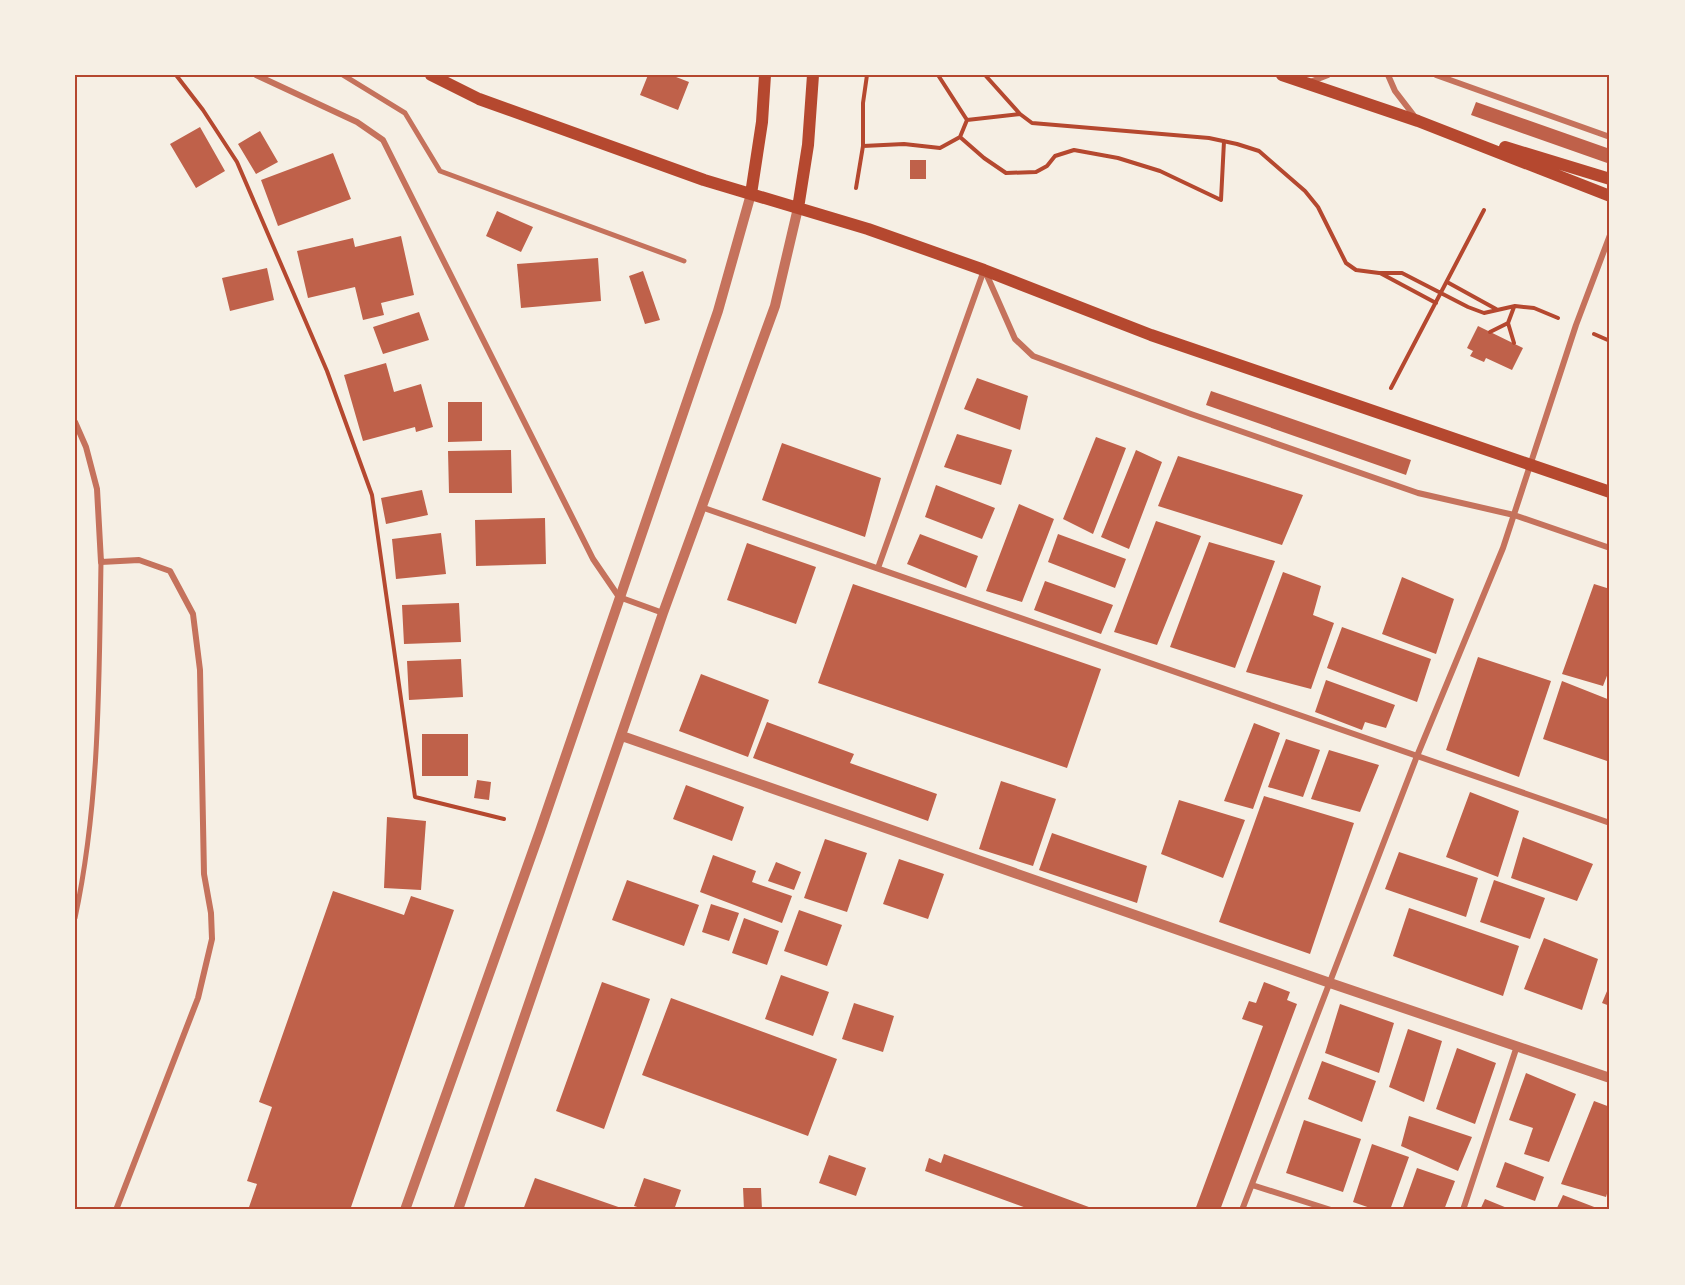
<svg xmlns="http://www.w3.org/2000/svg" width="1685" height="1285" viewBox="0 0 1685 1285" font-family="Montserrat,sans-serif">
<rect width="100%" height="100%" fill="#f6efe4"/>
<path fill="#bf614a" d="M648 75H671L689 82 678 110 640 95Z
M1476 102 1610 149V164L1471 115Z
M200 127 225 171 196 188 170 144Z
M260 131 278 162 256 174 238 144Z
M333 153 351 199 278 226 261 180Z
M910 160H926V179H910Z
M497 211 533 227 521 252 486 236Z
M401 236 414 295 381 303 384 315 363 320 355 287 308 298 297 251 353 238 355 247Z
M598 258 601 301 521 308 517 264Z
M267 268 274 300 230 311 222 278Z
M643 271 660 320 645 324 629 276Z
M419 312 429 340 383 354 373 327Z
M1478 326 1523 348 1512 370 1486 358 1484 362 1470 356 1473 351 1467 348Z
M386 363 394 392 421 384 433 427 416 432 415 427 363 441 344 375Z
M977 378 1028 396 1020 430 964 409Z
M1211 391 1411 460 1406 475 1206 405Z
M448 402H482V441L448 442Z
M957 434 1012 450 1001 485 944 467Z
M1096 437 1126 448 1093 534 1063 519Z
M782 443 881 478 865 537 762 500Z
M511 450 512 493H449L448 451Z
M1136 450 1162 462 1129 549 1101 537Z
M1178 456 1303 495 1282 545 1158 506Z
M936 485 995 508 982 539 925 517Z
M422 490 428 515 386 524 381 498Z
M1019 504 1054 519 1022 602 986 591Z
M545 518 546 564 476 566 475 520Z
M1156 521 1201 536 1157 645 1114 632Z
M441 533 446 574 396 579 392 539Z
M920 534 978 556 966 588 907 564Z
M1058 534 1126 559 1115 588 1048 562Z
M1209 542 1275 561 1235 668 1170 647Z
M747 543 816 567 796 624 727 600Z
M1283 572 1321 586 1313 615 1334 623 1311 689 1246 672Z
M1402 577 1454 599 1436 654 1382 634Z
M1045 581 1113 605 1101 634 1034 610Z
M853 584 1101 669 1067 768 818 683Z
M1594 584 1610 589V668L1603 686 1562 674Z
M459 603 461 642 404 644 402 605Z
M1342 627 1431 659 1417 702 1327 668Z
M1478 657 1551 681 1519 777 1446 750Z
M461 659 463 697 409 700 407 661Z
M701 674 769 700 748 757 679 731Z
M1326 680 1395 705 1386 728 1365 722 1362 730 1315 712Z
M1562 681 1610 700V762L1543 739Z
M767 722 854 754 850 763 937 794 928 821 753 758Z
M1254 723 1280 733 1253 809 1224 801Z
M422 734H468V776H422Z
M1286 739 1320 750 1303 797 1268 787Z
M1329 750 1379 765 1360 812 1311 799Z
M477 780 491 782 489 800 474 798Z
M1001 781 1056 799 1033 866 979 849Z
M686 785 744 807 732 841 673 819Z
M1470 792 1519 811 1498 877 1446 857Z
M1264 796 1354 823 1310 954 1219 922Z
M1179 800 1245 820 1223 878 1161 854Z
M387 817 426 821 421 890 384 888Z
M1052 833 1147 866 1137 903 1039 870Z
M1523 837 1593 864 1577 901 1511 878Z
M825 839 867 853 847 912 804 898Z
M1399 852 1478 878 1466 917 1385 889Z
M713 855 756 871 752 882 792 896 782 923 700 892Z
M899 859 944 874 928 919 883 904Z
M776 862 801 872 794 890 768 881Z
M627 880 699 905 684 946 612 920Z
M1494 880 1545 898 1530 939 1480 922Z
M333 891 404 915 411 896 454 910 350 1210H248L257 1184 247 1181 272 1107 259 1102Z
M711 904 739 913 729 941 702 932Z
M1409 908 1519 946 1503 996 1393 956Z
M799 910 842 925 827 966 784 951Z
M744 918 779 931 767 965 732 953Z
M1544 938 1598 959 1582 1010 1524 989Z
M781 975 829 992 813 1036 765 1019Z
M602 982 650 999 604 1129 556 1111Z
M1264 982 1290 992 1287 1000 1297 1004 1220 1210H1195L1263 1026 1242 1019 1249 1001 1256 1003Z
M1610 984V1006L1602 1003Z
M671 998 837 1059 808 1136 642 1075Z
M854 1003 894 1016 883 1052 842 1039Z
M1340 1004 1394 1023 1379 1073 1325 1053Z
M1408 1029 1442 1041 1424 1102 1389 1087Z
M1457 1048 1496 1063 1475 1124 1436 1109Z
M1322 1061 1376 1081 1362 1122 1308 1099Z
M1526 1073 1576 1094 1549 1162 1524 1154 1533 1128 1509 1120Z
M1594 1101 1610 1107V1184L1606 1197 1561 1184Z
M1409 1116 1472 1137 1458 1171 1401 1146Z
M1304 1120 1361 1139 1343 1192 1286 1173Z
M1372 1144 1409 1157 1390 1210H1376L1353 1202Z
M944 1154 1097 1210H1032L925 1171 929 1158 941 1163Z
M829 1155 866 1168 856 1196 819 1183Z
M1505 1162 1544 1177 1535 1201 1496 1187Z
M1417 1168 1455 1181 1444 1210H1402Z
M535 1178 627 1210H523Z
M644 1178 681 1190 674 1210H647L634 1206Z
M743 1188H761L762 1210H744Z
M1563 1195 1602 1210H1556Z
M1485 1199 1512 1210H1480Z"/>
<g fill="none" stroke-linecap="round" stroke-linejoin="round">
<path stroke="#b5482f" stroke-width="4" d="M176 75 203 110 237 162 327 371 372 495 415 797 504 819
M938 75 967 120 1020 114 1032 123 1209 138 1237 144 1259 151 1305 191 1318 207 1346 263 1356 270 1379 273H1402L1468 307 1484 313 1515 306 1534 308 1558 318
M985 75 1020 114
M960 137 984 158 1006 173 1036 172 1047 166 1055 156 1074 150 1118 158 1160 171 1221 200 1224 141
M863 146 904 144 940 148 960 137 967 120
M856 188 863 146V103L867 75
M1380 273 1436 303
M1447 282 1496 309
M1508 323 1514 343
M1490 332 1508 323 1514 307
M1594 334 1610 341
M1391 388 1484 210"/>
<path stroke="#c5725c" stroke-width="5" d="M343 75 405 113 440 171 684 261
M75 918C100 801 99 680 101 562"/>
<path stroke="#c5725c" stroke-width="6" d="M256 75 357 122 383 140 593 559 619 597 663 613
M1388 75 1395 91 1415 117
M1436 75 1610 137
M1310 82 1328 75
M985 271 1015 339 1033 356 1191 414 1418 493 1514 515 1610 548
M75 422 86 447 97 489 101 562 139 560 170 571 193 614 200 670 204 874 211 913 212 939 198 998 116 1210
M701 507 1610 823
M878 568 984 270
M1252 1185 1331 1210
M1242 1210 1417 756 1503 548 1576 325 1610 235
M1463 1210 1517 1046"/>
<path stroke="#c5725c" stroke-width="10" d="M622 736 1330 983 1610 1078
M405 1210 540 831 718 311 751 194
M458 1210 663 613 775 306 798 208"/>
<path stroke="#b5482f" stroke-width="12" d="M431 75 479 99 704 180 868 229 984 270 1151 335 1610 492
M1282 75 1418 121 1610 196
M1505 147 1610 179
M751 194 762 122 765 75
M798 208 808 145 813 75"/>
</g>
<rect width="1685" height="1285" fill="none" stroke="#f6efe4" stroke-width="153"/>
<rect x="76" y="76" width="1532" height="1132" fill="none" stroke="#b5482f" stroke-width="2"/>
</svg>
